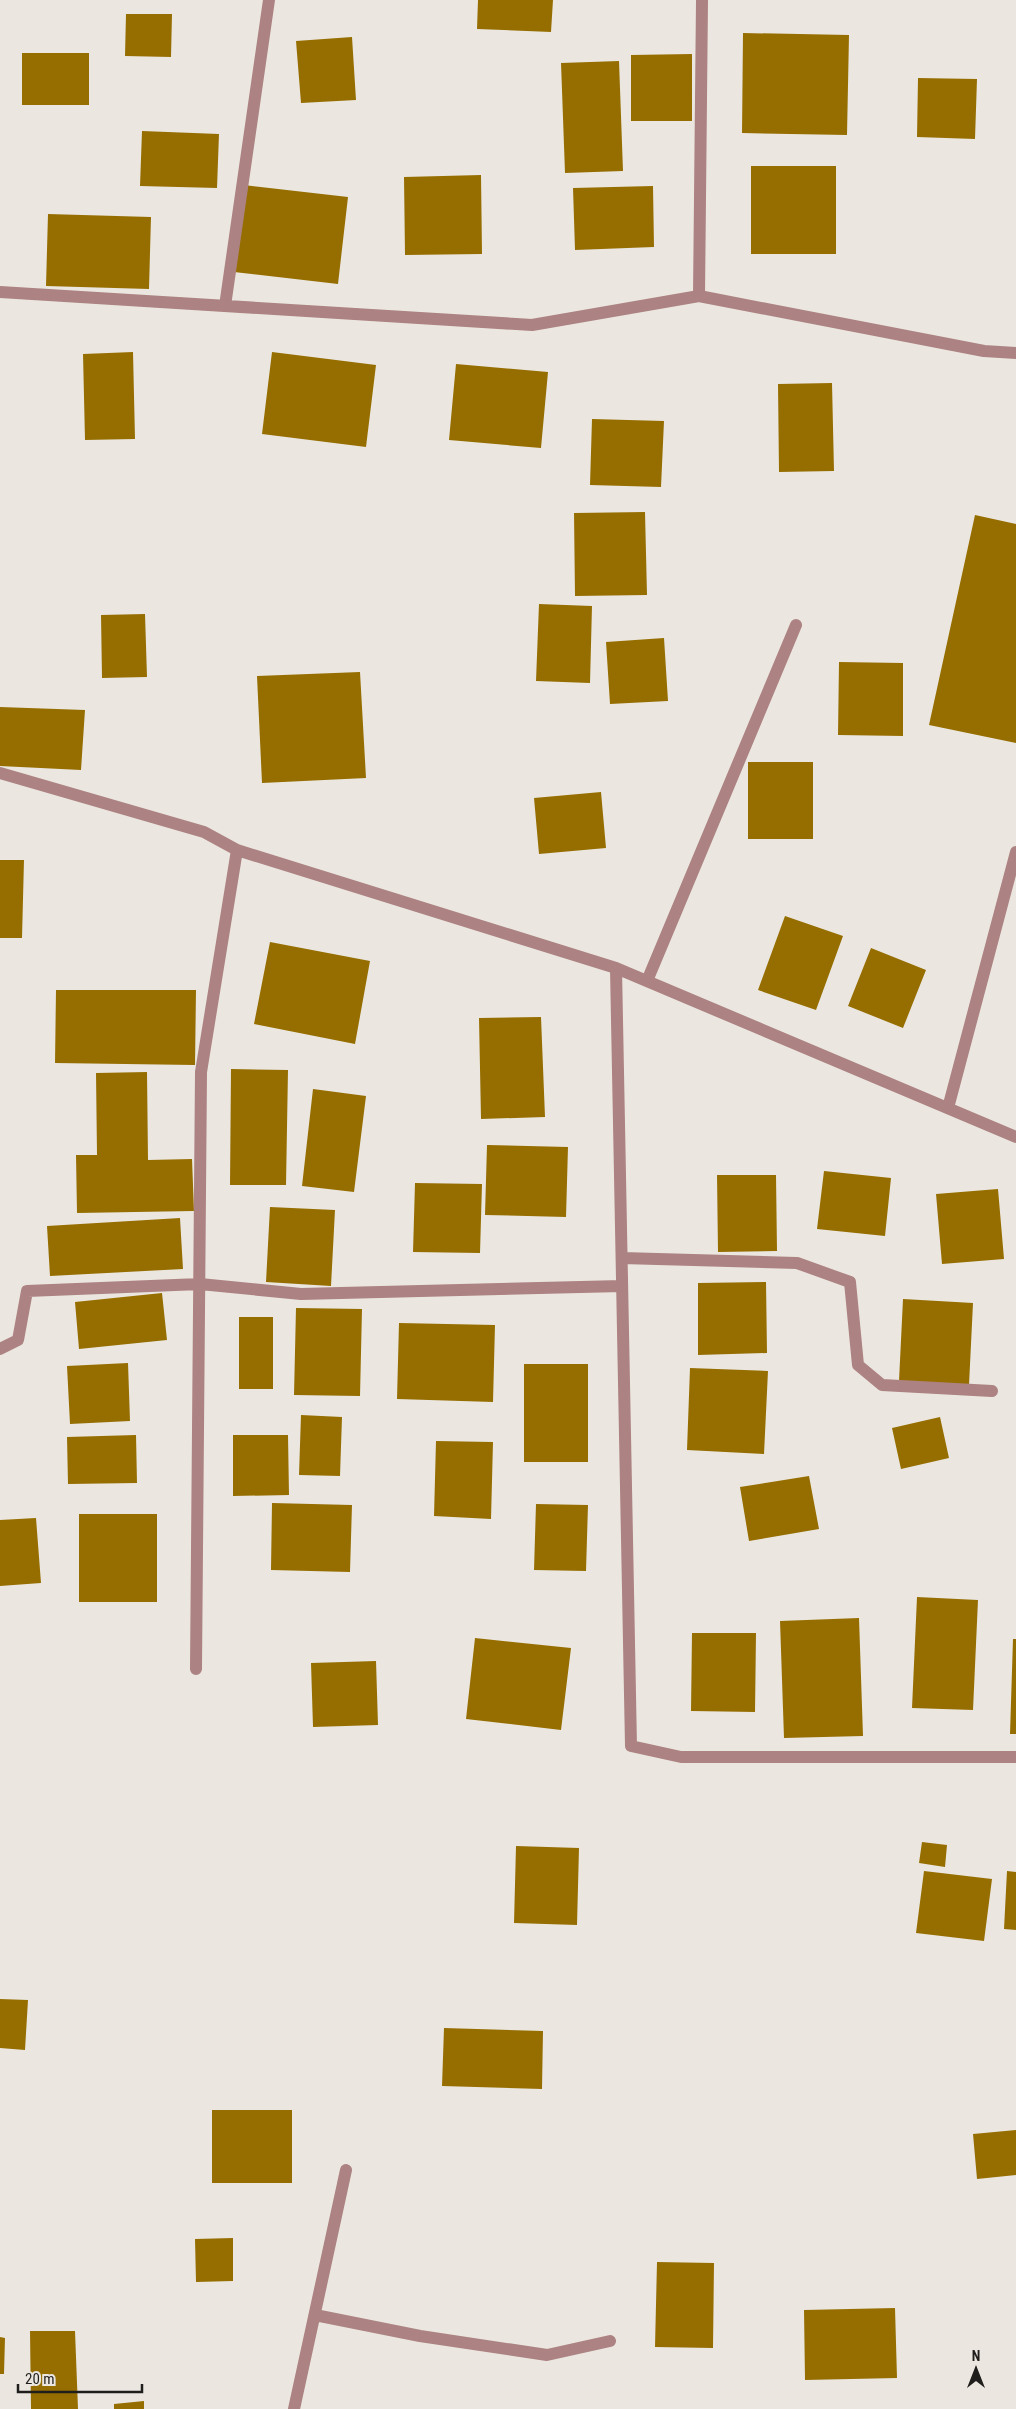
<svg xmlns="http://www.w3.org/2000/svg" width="1016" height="2409" viewBox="0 0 1016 2409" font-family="'Roboto Condensed',sans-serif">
<rect width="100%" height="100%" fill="#ebe7e0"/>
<path fill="#966e00" d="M478 0H553L551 32 477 29Z
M126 14H172L171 57 125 56Z
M743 33 849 35 847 135 742 133Z
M352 37 356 100 301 103 296 41Z
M22 53H89V105H22Z
M692 54V121H631V55Z
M619 61 623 171 565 173 561 63Z
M918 78 977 79 975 139 917 137Z
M142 131 219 134 217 188 140 186Z
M751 166H836V254H751Z
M481 175 482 254 405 255 404 177Z
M244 185 348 197 338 284 234 272Z
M653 186 654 247 575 250 573 188Z
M48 214 151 217 149 289 46 286Z
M133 352 135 439 85 440 83 354Z
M272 352 376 365 366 447 262 434Z
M456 364 548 372 541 448 449 440Z
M832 383 834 471 779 472 778 384Z
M592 419 664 421 661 487 590 485Z
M645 512 647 595 575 596 574 513Z
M975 515 1016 524V743L929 725Z
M539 604 592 606 590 683 536 681Z
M145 614 147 677 102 678 101 615Z
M664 638 668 701 610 704 606 642Z
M839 662 903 663V736L838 735Z
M360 672 366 778 262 783 257 676Z
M0 707 85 710 81 770 0 766Z
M748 762H813V839H748Z
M601 792 606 848 539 854 534 798Z
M0 860H24L22 938H0Z
M785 916 843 936 816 1010 758 990Z
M270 942 370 961 355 1044 254 1024Z
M871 948 926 970 903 1028 848 1006Z
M56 990H196L195 1065 55 1063Z
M541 1017 545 1117 481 1119 479 1018Z
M231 1069 288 1070 286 1185H230Z
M147 1072 148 1160 192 1159 194 1211 77 1213 76 1155H97L96 1073Z
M313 1089 366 1096 354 1192 302 1186Z
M487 1145 568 1147 566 1217 485 1215Z
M824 1171 891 1178 885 1236 817 1229Z
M717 1175H776L777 1251 718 1252Z
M415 1183 482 1184 480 1253 413 1252Z
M998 1189 1004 1259 942 1264 936 1194Z
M270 1207 335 1210 331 1286 266 1282Z
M180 1218 183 1269 50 1276 47 1226Z
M766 1282 767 1353 698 1355V1283Z
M162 1293 167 1340 79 1349 75 1302Z
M903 1299 973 1303 969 1385 899 1381Z
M296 1308 362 1309 360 1396 294 1395Z
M239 1317H273V1389H239Z
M399 1323 495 1325 493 1402 397 1399Z
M128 1363 130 1421 70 1424 67 1366Z
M524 1364H588V1462H524Z
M690 1368 768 1371 764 1454 687 1450Z
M301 1415 342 1417 340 1476 299 1475Z
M940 1417 949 1458 901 1469 892 1428Z
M136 1435 137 1483 68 1484 67 1437Z
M233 1435H288L289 1495 233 1496Z
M436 1441 493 1442 491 1519 434 1516Z
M809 1476 819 1529 749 1541 740 1487Z
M272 1503 352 1505 350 1572 271 1570Z
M536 1504 588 1505 586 1571 534 1570Z
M79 1514H157V1602H79Z
M36 1518 41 1583 0 1586V1520Z
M917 1597 978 1600 973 1710 912 1708Z
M859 1618 863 1736 784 1738 780 1621Z
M692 1633H756L755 1712 691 1711Z
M475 1638 571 1648 561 1730 466 1719Z
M1013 1639H1016V1734H1010Z
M376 1661 378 1725 313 1727 311 1663Z
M922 1842 947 1845 945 1867 919 1863Z
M516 1846 579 1848 577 1925 514 1923Z
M924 1871 992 1879 984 1941 916 1933Z
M1007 1871 1016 1872V1930L1004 1929Z
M0 1999 28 2000 25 2050 0 2048Z
M444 2028 543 2031 542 2089 442 2086Z
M212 2110H292V2183H212Z
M1016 2130V2175L977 2179 973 2134Z
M233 2238V2281L196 2282 195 2239Z
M657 2262 714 2263 713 2348 655 2347Z
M895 2308 897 2378 805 2380 804 2310Z
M30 2331H75L78 2409H31Z
M0 2337 5 2338 4 2374H0Z
M144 2401V2409H114V2404Z"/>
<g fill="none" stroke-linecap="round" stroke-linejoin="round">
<path stroke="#ac8282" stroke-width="12" d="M0 292 532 325 699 296 984 351 1016 353
M699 296 702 0
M225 306 269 0
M0 773 204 832 237 850 616 968 631 1746 681 1757H1016
M616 968 1016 1137
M647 981 796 625
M948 1108 1016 852
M622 1258 797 1263 850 1282 858 1365 882 1385 992 1391
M0 1349 18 1340 27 1291 200 1284 301 1294 622 1286
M196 1669 201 1072 237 850
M315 2315 420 2336 547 2355 610 2341
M294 2409 346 2170"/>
</g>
<g transform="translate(976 2369)" stroke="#ebe7e0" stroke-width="4" paint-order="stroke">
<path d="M0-4L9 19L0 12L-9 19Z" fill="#201e1c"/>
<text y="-8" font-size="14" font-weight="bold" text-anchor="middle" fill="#201e1c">N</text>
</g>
<path d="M18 2384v8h124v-8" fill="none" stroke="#201e1c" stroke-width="2.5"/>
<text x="25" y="2384" font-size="15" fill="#201e1c" stroke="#ebe7e0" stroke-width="4" paint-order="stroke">20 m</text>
</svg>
